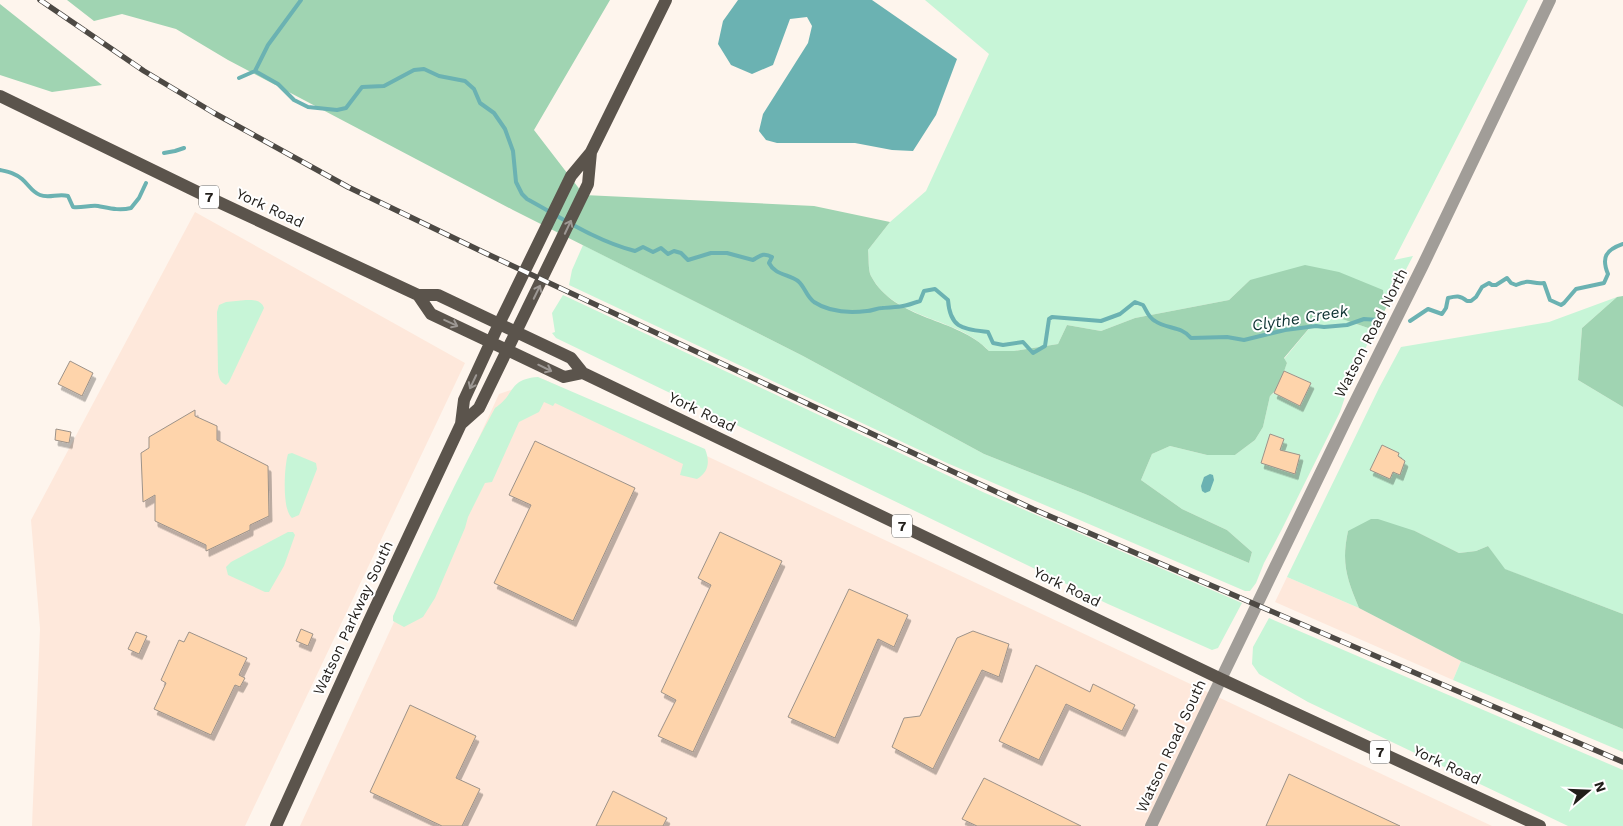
<svg xmlns="http://www.w3.org/2000/svg" width="1623" height="826" viewBox="0 0 1623 826" font-family="'Work Sans',sans-serif">
<defs>
<filter id="shadow"><feDropShadow dx="3" dy="5.5" stdDeviation="0" flood-color="#0004"/></filter>
</defs>
<rect width="100%" height="100%" fill="#fef5ed"/>
<path fill="#fee8db" d="M195 212 465 363 245 826H32L40 629 31 520Z
M543 379 1492 826H300L499 394Z
M1287 577 1359 608 1461 661 1453 680 1275 602Z"/>
<path fill="#c7f5d7" d="M925 0H1528L1394 260 1413 256 1386 308 1383 290 1250 280 1229 300 1135 318 1101 331 1067 325 1058 344 1014 351H989C957 316 895 321 871 276 868 270 869 258 868 250L890 222 926 191 989 54Z
M583 245 803 356 984 454 1085 494 1249 563 1252 552 1227 530 1182 509 1141 480 1152 454 1170 446 1207 455H1235L1255 440 1263 427 1270 396 1274 393 1300 406 1311 383 1284 371 1287 363 1284 359 1317 319 1339 318 1374 330 1351 379 1340 412 1282 529 1264 563 1256 583 1250 591H1245L947 463 569 285 572 270Z
M563 295 985 493 1242 603 1218 648 1212 650 1108 604 556 338 552 333 555 332 552 313Z
M1617 297 1582 328 1578 380 1623 407V614L1504 569 1488 546 1476 551 1459 553 1415 531H1348C1341 564 1347 579 1359 608L1287 577 1379 388 1401 347 1549 322Z
M246 300C254 300 261 300 264 308L229 382 226 385C220 382 219 378 218 372L217 312 219 305 226 302Z
M538 377 705 449C710 461 709 472 697 479L680 475 683 464 555 403 553 406 544 402 539 412 519 422 492 482 485 483 468 517 465 528 435 598 423 617 404 627 393 621V616C425 546 458 476 495 408 516 394 508 379 538 377Z
M292 453 316 463 317 469 299 515 292 518C282 510 284 467 288 454Z
M288 532H293L295 535 284 566 269 592H265L228 575 226 567 231 562Z
M1269 618 1623 770V826H1568L1308 702 1259 674 1252 664 1253 647Z
M1461 661 1623 729V752L1453 680Z"/>
<path fill="#a0d4b2" d="M67 0H610L534 130 584 195 814 206 890 222 868 250C869 258 868 270 871 276 895 321 957 317 989 351H1014L1058 344 1067 325 1101 331 1135 318 1229 300 1250 280 1305 265 1339 272 1383 290 1386 308 1374 330 1339 318 1317 319 1284 358 1287 363C1283 374 1279 389 1270 396L1263 427 1255 440 1235 455H1207L1170 446 1152 454 1141 480 1182 509 1227 530 1252 552 1249 563 1085 494 984 454 803 356 513 210 228 60 176 29 122 14 94 21Z
M0 4 102 85 52 92 0 75Z
M1623 296V407L1578 380 1582 328 1617 297Z
M1371 519H1378L1415 531 1459 553 1476 551 1488 546 1505 569 1623 614V729L1461 661 1359 608C1347 579 1341 564 1348 531Z"/>
<path fill="#6bb2b2" d="M738 0H872L957 59 936 115 913 151 892 150 855 143H777L766 140 759 131 763 114 808 43 812 26 807 17 790 19 773 65 752 74 731 65 718 44 723 21Z
M1210 474 1213 475 1214 480 1210 491 1205 493 1202 491 1201 486 1204 477Z"/>
<g fill="none" stroke-linecap="round" stroke-linejoin="round">
<path stroke="#6bb2b2" stroke-width="4" d="M255 71 268 45 301 0
M239 78 255 71 278 84 294 100 308 107 337 110 346 108 362 87 384 86 414 70 424 69 439 76 465 81 474 89 480 103 494 113 505 129 513 151 516 182 522 194 527 199C562 218 596 241 635 251L643 247 653 252 661 248 668 254 674 251 681 253 688 260 711 253H727L753 260C760 256 763 252 772 257L769 263C775 275 788 274 798 281 805 287 806 296 814 302 829 312 850 313 867 311 872 311 877 308 882 308 899 307 903 307 920 301L924 291 935 289 948 300C950 329 964 329 988 332L993 343 1003 345 1023 342 1033 353 1045 346 1049 319 1052 317 1101 321 1120 314 1135 302 1143 305C1147 311 1148 317 1155 321 1166 329 1182 326 1191 338L1227 337 1244 340 1285 330 1316 326 1324 327 1347 325 1364 319 1379 320
M164 153 175 151 184 148
M0 170C9 172 15 173 22 179 29 185 32 192 40 195 49 199 58 193 68 196L73 207C82 208 90 205 98 206 109 208 119 211 131 208L139 198 146 183
M1410 321 1428 309 1442 314 1446 308 1448 298C1456 296 1460 295 1467 301H1471L1476 297 1482 287 1489 283 1492 285H1496L1507 278 1511 283 1516 285C1532 278 1532 285 1544 283L1550 300 1561 305 1564 303 1576 289 1604 283 1608 274C1601 257 1606 250 1623 244"/>
</g>
<path fill="#fed4ab" stroke="#9c9289" filter="url(#shadow)" d="M70 361 93 373 82 396 58 384Z
M1284 371 1311 383 1300 406 1274 393Z
M195 410V416L217 426V440L268 466 269 516 250 525V530L206 551V545L155 521V495L143 502 141 453 149 448V437Z
M56 429 71 432 69 443 55 440Z
M1270 434 1284 439 1280 450 1300 455 1295 474 1261 463Z
M535 441 635 488 573 621 494 583 531 505 509 495Z
M1382 445 1399 453 1398 456 1405 461 1400 475 1393 472 1390 479 1370 470Z
M720 532 782 561 693 752 658 736 676 700 661 692 711 585 698 578Z
M849 589 908 615 894 647 878 639 835 738 788 717Z
M301 629 313 634 308 646 296 641Z
M973 631 1009 644 999 677 982 670 933 769 892 747 904 718 920 716 957 638Z
M136 632 147 636 139 654 128 649Z
M189 632 247 658 239 675 245 678 240 687 235 685 211 735 154 709 166 683 161 680 179 640 184 642Z
M1036 665 1090 692 1093 684 1135 705 1122 731 1066 704 1039 760 999 741Z
M410 705 476 736 456 778 480 789 462 826H442L370 792Z
M1289 774 1400 826H1266Z
M984 778 1081 826H977L962 819Z
M613 791 667 818 663 826H596Z"/>
<g fill="none" stroke-linecap="round" stroke-linejoin="round">
<path stroke="#a19d98" stroke-width="12" d="M1151 826 1221 679 1348 416 1423 265 1550 0"/>
<path stroke="#5b544c" stroke-width="12" d="M0 96 212 199 418 295H438L571 358 583 373 1221 679 1540 826
M418 295 431 314 564 377 583 373
M461 424 479 408 588 184 591 152
M276 826 368 623 461 424 464 400 499 324 571 176 591 152 666 0"/>
<defs>
<path id="rail" d="M40 0 144 71 214 113 348 187 483 252 1033 509 1623 762"/>
</defs>
<use href="#rail" stroke="#4d4944" stroke-width="5.5"/>
<use href="#rail" stroke="#fff" stroke-width="4" stroke-dasharray="11" stroke-linecap="butt"/>
</g>
<defs><path id="oneway-shaft" d="M-6 0H5M1.5-3L5.5 0L1.5 3" fill="none" stroke-width="1.6" stroke-linecap="round" stroke-linejoin="round" transform="scale(1.25)"/></defs>
<g stroke="#9d9894">
<use href="#oneway-shaft" transform="translate(568 227) rotate(-65)"/>
<use href="#oneway-shaft" transform="translate(537 292) rotate(-64)"/>
<use href="#oneway-shaft" transform="translate(451 323) rotate(25)"/>
<use href="#oneway-shaft" transform="translate(545 368) rotate(26)"/>
<use href="#oneway-shaft" transform="translate(473 382) rotate(115)"/>
</g>
<g text-anchor="middle" dominant-baseline="central" stroke-width="4" stroke-linejoin="round" paint-order="stroke">
<g fill="#fff" stroke="#64625f" stroke-width="1">
<rect x="199" y="185.5" width="20" height="23" rx="4"/>
<rect x="892" y="514.5" width="20" height="23" rx="4"/>
<rect x="1370" y="740.5" width="20" height="23" rx="4"/>
</g>
<g font-size="14" font-weight="bold" fill="#211e1a">
<text x="209" y="197">7</text>
<text x="902" y="526">7</text>
<text x="1380" y="752">7</text>
</g>
<g font-size="15" fill="#211e1a" stroke="#fff">
<text transform="translate(270 208) rotate(25)">York Road</text>
<text transform="translate(1371 333) rotate(-63)">Watson Road North</text>
<text transform="translate(702 412) rotate(26)">York Road</text>
<text transform="translate(1067 587) rotate(26)">York Road</text>
<text transform="translate(353 618) rotate(-65)">Watson Parkway South</text>
<text transform="translate(1171 746) rotate(-65)">Watson Road South</text>
<text transform="translate(1447 765) rotate(25)">York Road</text>
</g>
<g font-size="16" font-style="italic" fill="#0c3131" stroke="#fff">
<text transform="translate(1300 318) rotate(-9)">Clythe Creek</text>
</g>
</g>
<g transform="translate(1588 791) rotate(71)" stroke="#ffffff" stroke-width="4" paint-order="stroke">
<path d="M0-4L9 19L0 12L-9 19Z" fill="#211e1a"/>
<text y="-8" font-size="14" font-weight="bold" text-anchor="middle" fill="#211e1a">N</text>
</g>
</svg>
